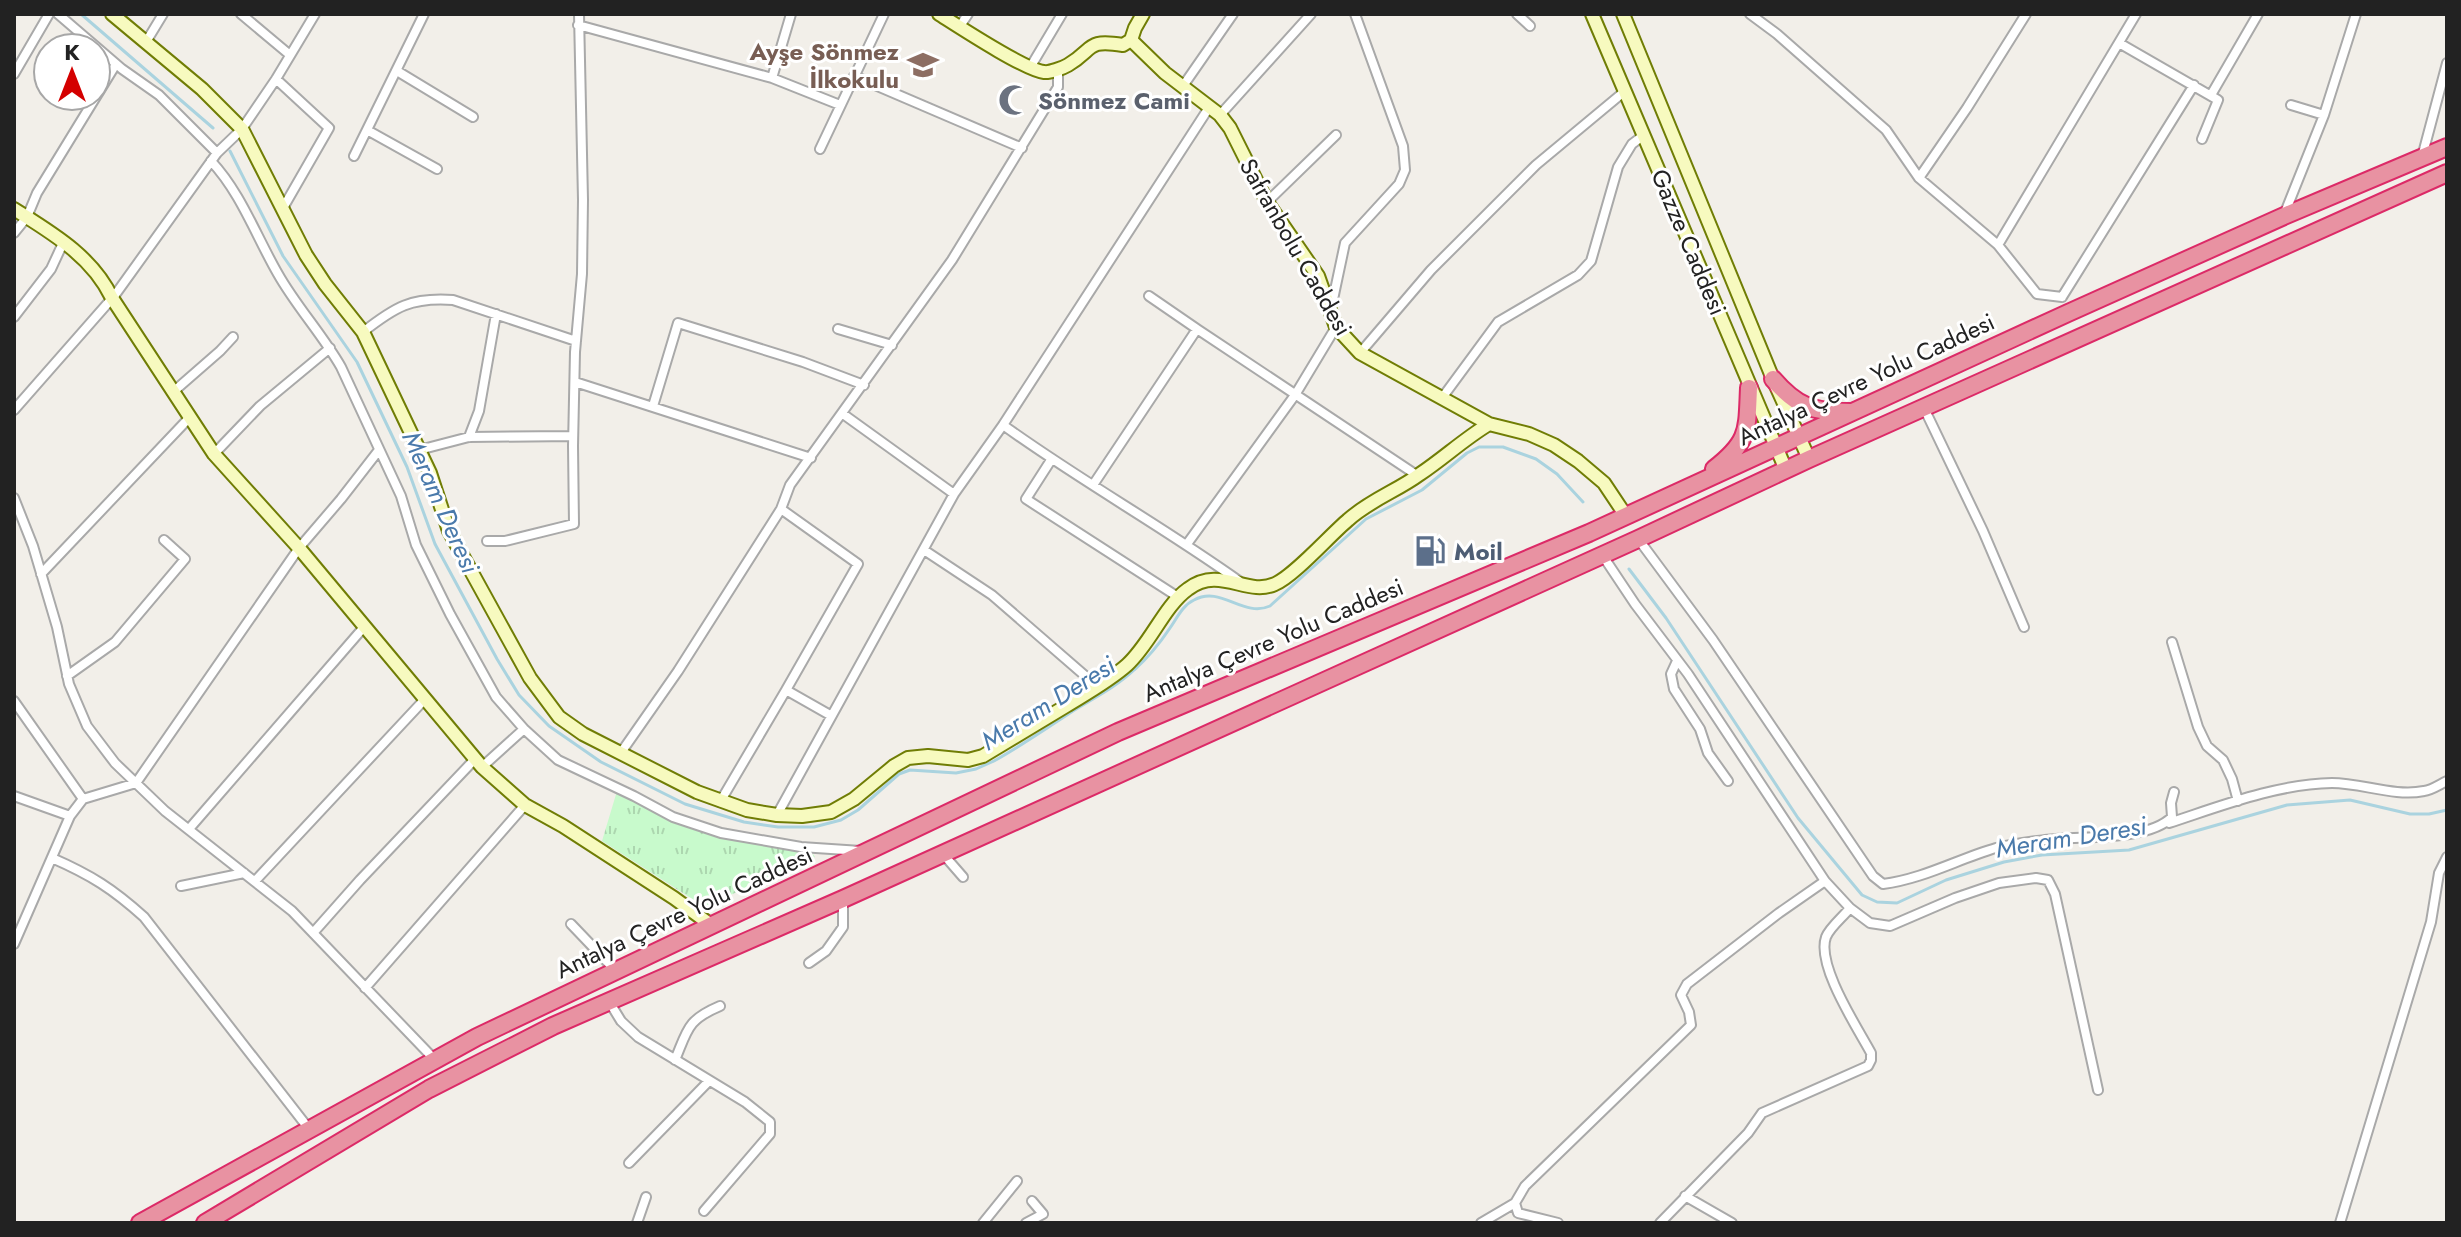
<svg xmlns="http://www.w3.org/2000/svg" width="2461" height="1237" viewBox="0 0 2461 1237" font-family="Jost,sans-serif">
<defs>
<pattern id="park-tufts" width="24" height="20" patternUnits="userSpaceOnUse" patternTransform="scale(2)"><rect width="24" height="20" fill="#c8facc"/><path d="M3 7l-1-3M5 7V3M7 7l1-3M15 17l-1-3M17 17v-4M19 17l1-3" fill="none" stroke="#acd6af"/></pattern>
</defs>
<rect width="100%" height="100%" fill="#f2efe9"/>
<path fill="url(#park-tufts)" d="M617 791 660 813 755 843 813 854 815 857 708 905 697 902 602 841Z"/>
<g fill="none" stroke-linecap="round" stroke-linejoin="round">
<path stroke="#aad3df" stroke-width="3" d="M81 14 213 128
M230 151 283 256 357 362 407 467 435 544 497 659 519 695 549 726 601 762 685 804 744 822 778 827H814L841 820 858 810 899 774 910 770 956 773 976 769 994 761C1021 746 1047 728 1073 711 1094 698 1116 687 1134 670 1148 658 1160 643 1170 628 1177 618 1183 605 1194 600 1221 585 1243 618 1270 606L1366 519 1422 490 1467 453 1479 447H1503L1536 459 1557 474 1583 502
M1629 569 1666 618 1798 818 1862 895 1877 902 1897 903 1946 880 2004 862 2042 855 2129 850 2287 805 2350 800 2410 814H2429L2447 810"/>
<defs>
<path id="street" d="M58 14 122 69 159 95 217 153
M241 14 290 55
M1517 14 1530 26
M1750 14 1777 34 1886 130 1919 178 1998 245 2037 294 2062 297
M578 25 772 78 840 105
M960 26 968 14
M146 42 163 14
M2119 43 2218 100 2202 139
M1031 66 1062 14
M397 71 473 117
M14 74 49 14
M854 76 1022 148
M772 78 791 14
M276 79 329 128 283 208
M1183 86 1233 14
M2211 95 2258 14
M2291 105 2324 115
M1220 115 1311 14
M367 130 437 169
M820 149 884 14
M354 156 424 14
M2422 157 2447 63
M211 161C241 193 256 236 278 274 296 306 322 334 341 367L401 496 416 545 450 614 496 697 524 729 558 760 634 796 673 817 721 833 801 847 861 851
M1919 178 1967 108 2026 14
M1267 202 1336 135
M2284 215 2324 115 2356 14
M14 233 27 217 37 193 116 64
M1998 245 2136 14
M1149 296 1197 329
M2062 297 2194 85
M1331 309 1345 243 1399 184 1405 170 1403 146 1355 14
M14 317 51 269 64 241
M838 329 892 345
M363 332C395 307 411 297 453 300L576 341
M1360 353 1431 270 1536 165 1625 91
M575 382 811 458
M173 392 220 351 233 337
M1442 398 1498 322 1578 275 1591 261 1618 167 1632 144 1644 135
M653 406 678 323 803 362 864 385
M1924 408 1983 531 2024 627
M14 410 115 295 217 153 242 129 276 79 315 14
M843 414 954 494
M1003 425C1079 480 1162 526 1239 581
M469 437 479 411 496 314
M419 450 469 437 573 436
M214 454 260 406 330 348
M1051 460 1026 499 1178 597
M1093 485 1197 329 1418 476
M14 498 33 546 57 627 69 684 87 726 115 763 165 811 292 911 435 1060
M781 509 858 564 786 690 830 715
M1639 540 1713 640 1873 876 1883 884C1923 879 1958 859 1996 848 2012 844 2029 842 2045 840 2079 835 2147 842 2172 817L2171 803 2174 792
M487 541H505L574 524 573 446 575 352 582 274 583 200 579 14
M1187 544 1295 395 1336 327
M924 550 992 595 1098 687
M1603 556 1635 604 1688 674 1825 881 1850 908 1870 923 1890 926 1955 898 1999 883 2036 878 2048 880 2055 894 2098 1090
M41 574 190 417
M2172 642 2198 727 2207 746 2223 760 2232 779 2238 801
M1677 661 1671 674 1674 689 1700 729 1708 753 1728 781
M67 676 115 642 185 559 164 540
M14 701 83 799
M620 754 678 671 781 509 790 485 952 260 1058 87V69
M482 767 524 729
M14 796 70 816
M720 802 786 690
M777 815 954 494 1003 425 1210 106
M2169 823C2221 806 2277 784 2332 783 2362 783 2394 797 2424 791 2432 790 2440 784 2447 781
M189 829 364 627
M943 854 963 877
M52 858C91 875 113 889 144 917L309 1129
M255 881 425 699
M181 886 244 873
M571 924 615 970
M313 933 360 880 475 759
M14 944 70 816 83 799 136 783 299 548 341 499 379 450
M809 963 826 951 843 927V900
M365 988 525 805
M610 1003 621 1021 638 1037 745 1102 770 1122V1134L704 1211
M675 1060C688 1029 687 1020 720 1006
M629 1163 709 1081
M1685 1196 1732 1223
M637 1223 646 1197
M983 1223 1017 1181
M1026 1223 1043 1214 1032 1201
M1481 1223 1515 1203
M1558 1223 1518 1213 1515 1203 1525 1186 1691 1025 1689 1012 1681 995 1687 984 1779 913 1825 881
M1660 1223 1748 1133 1762 1113 1868 1066 1871 1060V1053C1857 1027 1816 965 1826 937 1830 927 1843 917 1850 908
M2340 1223 2431 922 2439 873 2447 857"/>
<path id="secondary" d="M112 14 202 89 242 129 306 255 325 284 363 332 430 473 449 531 530 678 559 717 583 734 697 792 747 810 777 815 802 816 831 812 854 799 894 766 908 758 928 756 968 760 983 756C1011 739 1039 722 1066 706 1087 693 1109 681 1127 665 1151 643 1164 606 1188 589 1220 565 1247 597 1275 584 1294 576 1330 535 1348 520 1370 500 1397 491 1420 474 1444 458 1464 439 1489 424
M939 14C958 26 1025 70 1044 72 1049 73 1063 68 1068 65 1095 49 1085 39 1123 45L1131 40
M1143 14 1135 28 1131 40 1165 73 1220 115 1230 128 1267 202 1318 276 1336 327 1360 353 1489 424 1529 434 1554 445 1578 461 1604 483 1626 516
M1592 14 1786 470
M1623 14 1773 379 1809 459
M14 209C52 233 92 256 112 298L214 454 299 548 482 767 525 805 563 826 674 898 711 925"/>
<path id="highway" d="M1773 379C1797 407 1813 412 1850 412
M1714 469C1750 441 1747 430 1749 388
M140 1223 477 1037 1118 732 1589 533 2068 313 2284 216 2447 147
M205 1223 429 1089 553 1026 843 899 1638 539 1809 459 2447 173"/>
</defs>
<use href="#street" stroke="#a9a9a9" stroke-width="12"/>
<use href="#secondary" stroke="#707d05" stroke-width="16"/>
<use href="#highway" stroke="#dc2a67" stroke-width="20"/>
<use href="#street" stroke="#fff" stroke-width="8"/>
<use href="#secondary" stroke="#f7fabf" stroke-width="12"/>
<use href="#highway" stroke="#e892a2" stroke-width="16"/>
</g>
<defs>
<symbol id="school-bare" viewBox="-9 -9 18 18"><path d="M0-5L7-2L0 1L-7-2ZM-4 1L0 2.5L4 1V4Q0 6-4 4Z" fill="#8d6e63" stroke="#fff" stroke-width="2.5" paint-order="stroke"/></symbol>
<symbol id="mosque-bare" viewBox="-9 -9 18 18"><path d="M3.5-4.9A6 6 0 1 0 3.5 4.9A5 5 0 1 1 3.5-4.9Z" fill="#6b7280" stroke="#fff" stroke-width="2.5" paint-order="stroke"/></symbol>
<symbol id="fuel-bare" viewBox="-9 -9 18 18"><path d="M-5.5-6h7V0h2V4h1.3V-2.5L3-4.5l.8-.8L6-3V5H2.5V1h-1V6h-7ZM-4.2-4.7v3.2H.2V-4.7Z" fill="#5c6f8a" stroke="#fff" stroke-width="2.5" paint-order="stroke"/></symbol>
</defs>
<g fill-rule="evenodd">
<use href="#school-bare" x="901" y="43" width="44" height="44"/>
<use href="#mosque-bare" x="992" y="78" width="44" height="44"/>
<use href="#fuel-bare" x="1408" y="529" width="44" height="44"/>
</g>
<g text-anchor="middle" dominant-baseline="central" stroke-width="6" stroke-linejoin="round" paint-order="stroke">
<g font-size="24" font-weight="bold" fill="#785e54" stroke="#fff" text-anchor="end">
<text x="899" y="51">Ayşe Sönmez<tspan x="899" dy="28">İlkokulu</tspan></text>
</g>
<g font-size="24" font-weight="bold" fill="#5b616d" stroke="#fff" text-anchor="start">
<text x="1038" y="100">Sönmez Cami</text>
</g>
<g font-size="24" fill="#222" stroke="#fff">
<text transform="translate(1689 242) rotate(67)">Gazze Caddesi</text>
<text transform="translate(1296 247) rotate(60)">Safranbolu Caddesi</text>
<text transform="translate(1866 379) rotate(-25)">Antalya Çevre Yolu Caddesi</text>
<text transform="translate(1273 640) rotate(-23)">Antalya Çevre Yolu Caddesi</text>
<text transform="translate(684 912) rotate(-25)">Antalya Çevre Yolu Caddesi</text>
</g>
<g font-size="24" font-weight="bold" fill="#4e5e75" stroke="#fff" text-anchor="start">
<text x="1454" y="551">Moil</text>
</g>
<g font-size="26" font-style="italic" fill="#4a7aab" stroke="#fff">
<text transform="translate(441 502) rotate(66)">Meram Deresi</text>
<text transform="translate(1048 703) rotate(-32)">Meram Deresi</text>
<text transform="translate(2071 837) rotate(-9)">Meram Deresi</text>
</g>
</g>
<rect width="2461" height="1237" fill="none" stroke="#222222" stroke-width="32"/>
<g transform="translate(72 72)"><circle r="38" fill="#ffffff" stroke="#a7a7a7" stroke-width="2"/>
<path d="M0-6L14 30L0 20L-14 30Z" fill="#d40000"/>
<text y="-12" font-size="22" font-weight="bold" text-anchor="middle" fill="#222222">K</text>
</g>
</svg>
